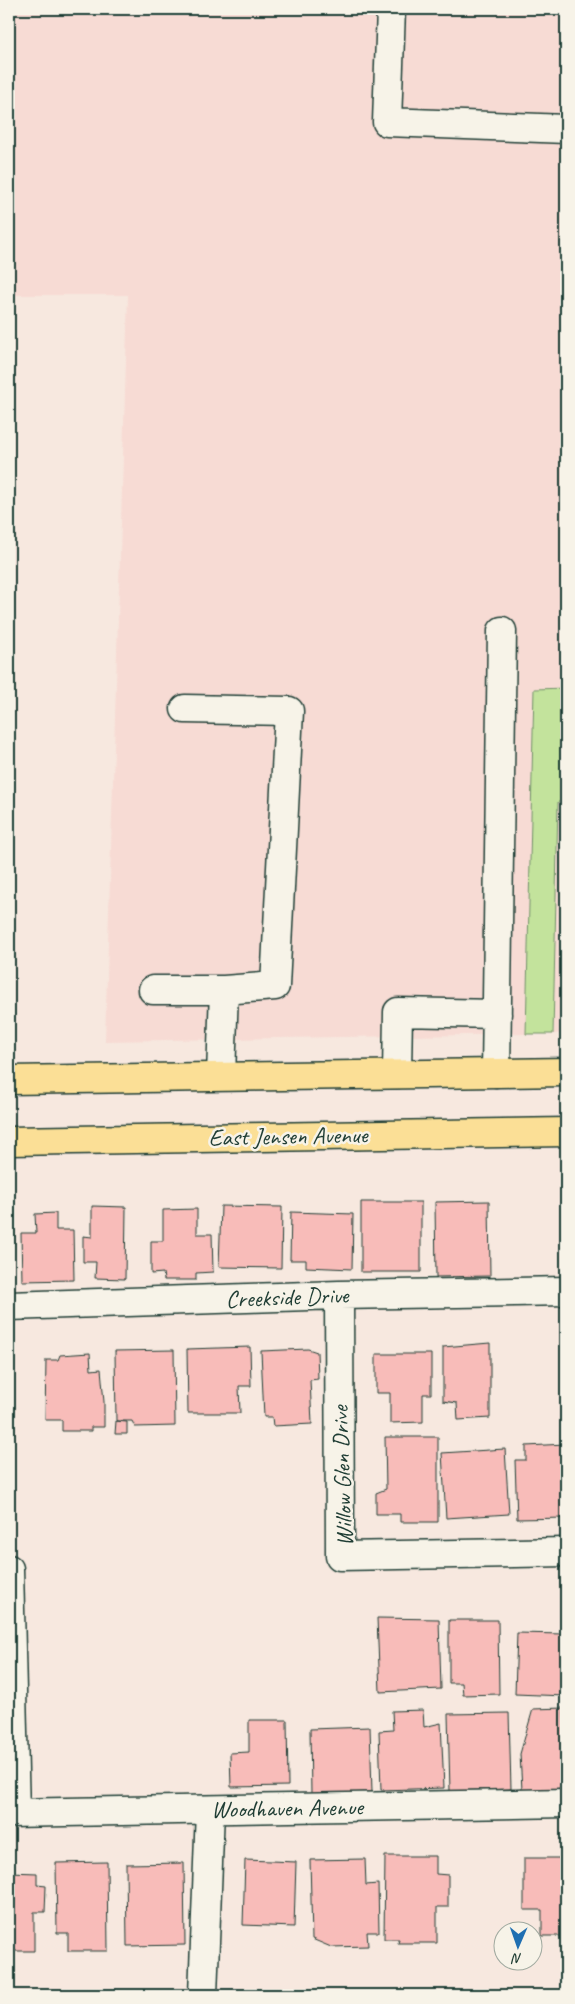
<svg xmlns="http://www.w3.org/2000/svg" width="575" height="2004" viewBox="0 0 575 2004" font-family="Caveat,sans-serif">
<rect width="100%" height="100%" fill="#f7e8df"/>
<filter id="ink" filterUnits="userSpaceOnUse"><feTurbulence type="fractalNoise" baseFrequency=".02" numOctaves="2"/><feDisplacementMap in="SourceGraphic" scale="10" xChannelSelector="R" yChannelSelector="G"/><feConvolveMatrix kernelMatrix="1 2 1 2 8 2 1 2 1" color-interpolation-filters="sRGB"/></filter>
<g filter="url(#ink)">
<path fill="#f7dbd4" d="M9 9H566V688L534 689 526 1034 105 1041 128 295H9Z
M558 802H566V1033L553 1034Z"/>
<path fill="#c3e39c" stroke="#719068" d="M566 688V802H558L553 1034H526L534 689Z"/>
<path fill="#f8bcb9" stroke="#1f3d34" d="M489 1201 490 1276 436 1277 435 1202Z
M361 1202H421V1272H361Z
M92 1206 126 1207 125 1279 95 1278 96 1262H83V1236L92 1237Z
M221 1206 282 1207 281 1268 219 1267Z
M197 1209V1234H212L213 1272 196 1273V1280H164L163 1273 151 1274V1241H163V1210Z
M291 1212 353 1214 352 1269 306 1267V1260H290Z
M56 1213V1230H73L74 1280 22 1281 21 1233H36L35 1214Z
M490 1343V1418L458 1420 457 1403 443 1401V1347Z
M250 1347 251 1386H239L240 1413H188L187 1349Z
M308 1349 317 1352 318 1379 310 1380 312 1424 273 1426 272 1417H264L261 1351Z
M174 1350 175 1426 135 1427 132 1421H116L115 1351Z
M90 1353 91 1370 101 1369 104 1402V1427H91V1431H62V1420H45L46 1360H58L60 1355Z
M376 1354H431V1394H423V1422L390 1423V1393H376Z
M116 1421 127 1422V1434H115Z
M385 1437H438V1522H400V1514H376V1493L386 1489Z
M566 1444V1518L517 1519 515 1460H526V1446Z
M505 1449 509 1514 446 1518 442 1453Z
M377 1618 439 1619 441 1689 380 1692Z
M449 1620H498L499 1694 463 1695 462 1683H449Z
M517 1633 563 1634V1643L566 1642 565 1696 515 1694Z
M564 1708 566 1788 522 1790 520 1754 533 1709Z
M423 1710 424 1727 441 1723 444 1788 381 1790 379 1731 393 1730 392 1711Z
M509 1713 511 1789 450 1791 448 1714Z
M249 1720H287L288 1786 231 1787 230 1753 249 1752Z
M370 1727 372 1792 311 1794 310 1729Z
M385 1856H436V1874L448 1875V1907H437V1943H398L399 1939H384Z
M524 1858H566V1936H542V1910H524Z
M365 1859 366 1885 378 1884 379 1932H367L368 1946 331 1947 312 1939 310 1860Z
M245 1860 296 1862 294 1927 243 1925Z
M107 1862 108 1951H68V1933H57L56 1863Z
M184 1863 185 1945 127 1946 126 1864Z
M9 1872 37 1873V1885L46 1886 45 1912H34V1951H9Z"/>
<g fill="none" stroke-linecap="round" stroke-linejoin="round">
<defs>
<path id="minor" d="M391 9 387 122 566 129
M185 709 289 711 275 986 224 990 221 1076
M153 990H224
M496 1073 502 631
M397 1074 398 1012 497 1014
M339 1295 340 1556 566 1552
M9 1306 339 1295 566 1291
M9 1569 15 1813
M9 1813 566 1803
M203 1995 210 1810"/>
<path id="major" d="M9 1080 566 1072
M9 1141 566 1132"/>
</defs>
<use href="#minor" stroke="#1f3d34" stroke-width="31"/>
<use href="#major" stroke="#1f3d34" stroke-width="31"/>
<use href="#minor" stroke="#f7f3e8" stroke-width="28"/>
<use href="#major" stroke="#fbdf96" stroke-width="28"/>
</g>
</g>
<g text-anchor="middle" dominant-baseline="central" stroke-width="5" stroke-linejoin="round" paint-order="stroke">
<g font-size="24" fill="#1f3d34" stroke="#f7f3e8">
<text transform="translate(288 1136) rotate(-1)">East Jensen Avenue</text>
<text transform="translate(287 1297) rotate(-2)">Creekside Drive</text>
<text transform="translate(342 1476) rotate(-92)">Willow Glen Drive</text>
<text transform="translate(287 1808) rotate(-1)">Woodhaven Avenue</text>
</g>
</g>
<rect width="575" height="2004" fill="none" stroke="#f7f3e8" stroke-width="30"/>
<rect x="15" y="15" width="545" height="1974" fill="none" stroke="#1f3d34" stroke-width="2" filter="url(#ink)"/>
<g transform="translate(518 1946) rotate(182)"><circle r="24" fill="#f7f3e8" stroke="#a1aaa0"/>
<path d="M0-4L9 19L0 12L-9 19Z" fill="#1f6fb2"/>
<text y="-8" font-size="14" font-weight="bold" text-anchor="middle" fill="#1f3d34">N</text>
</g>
</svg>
